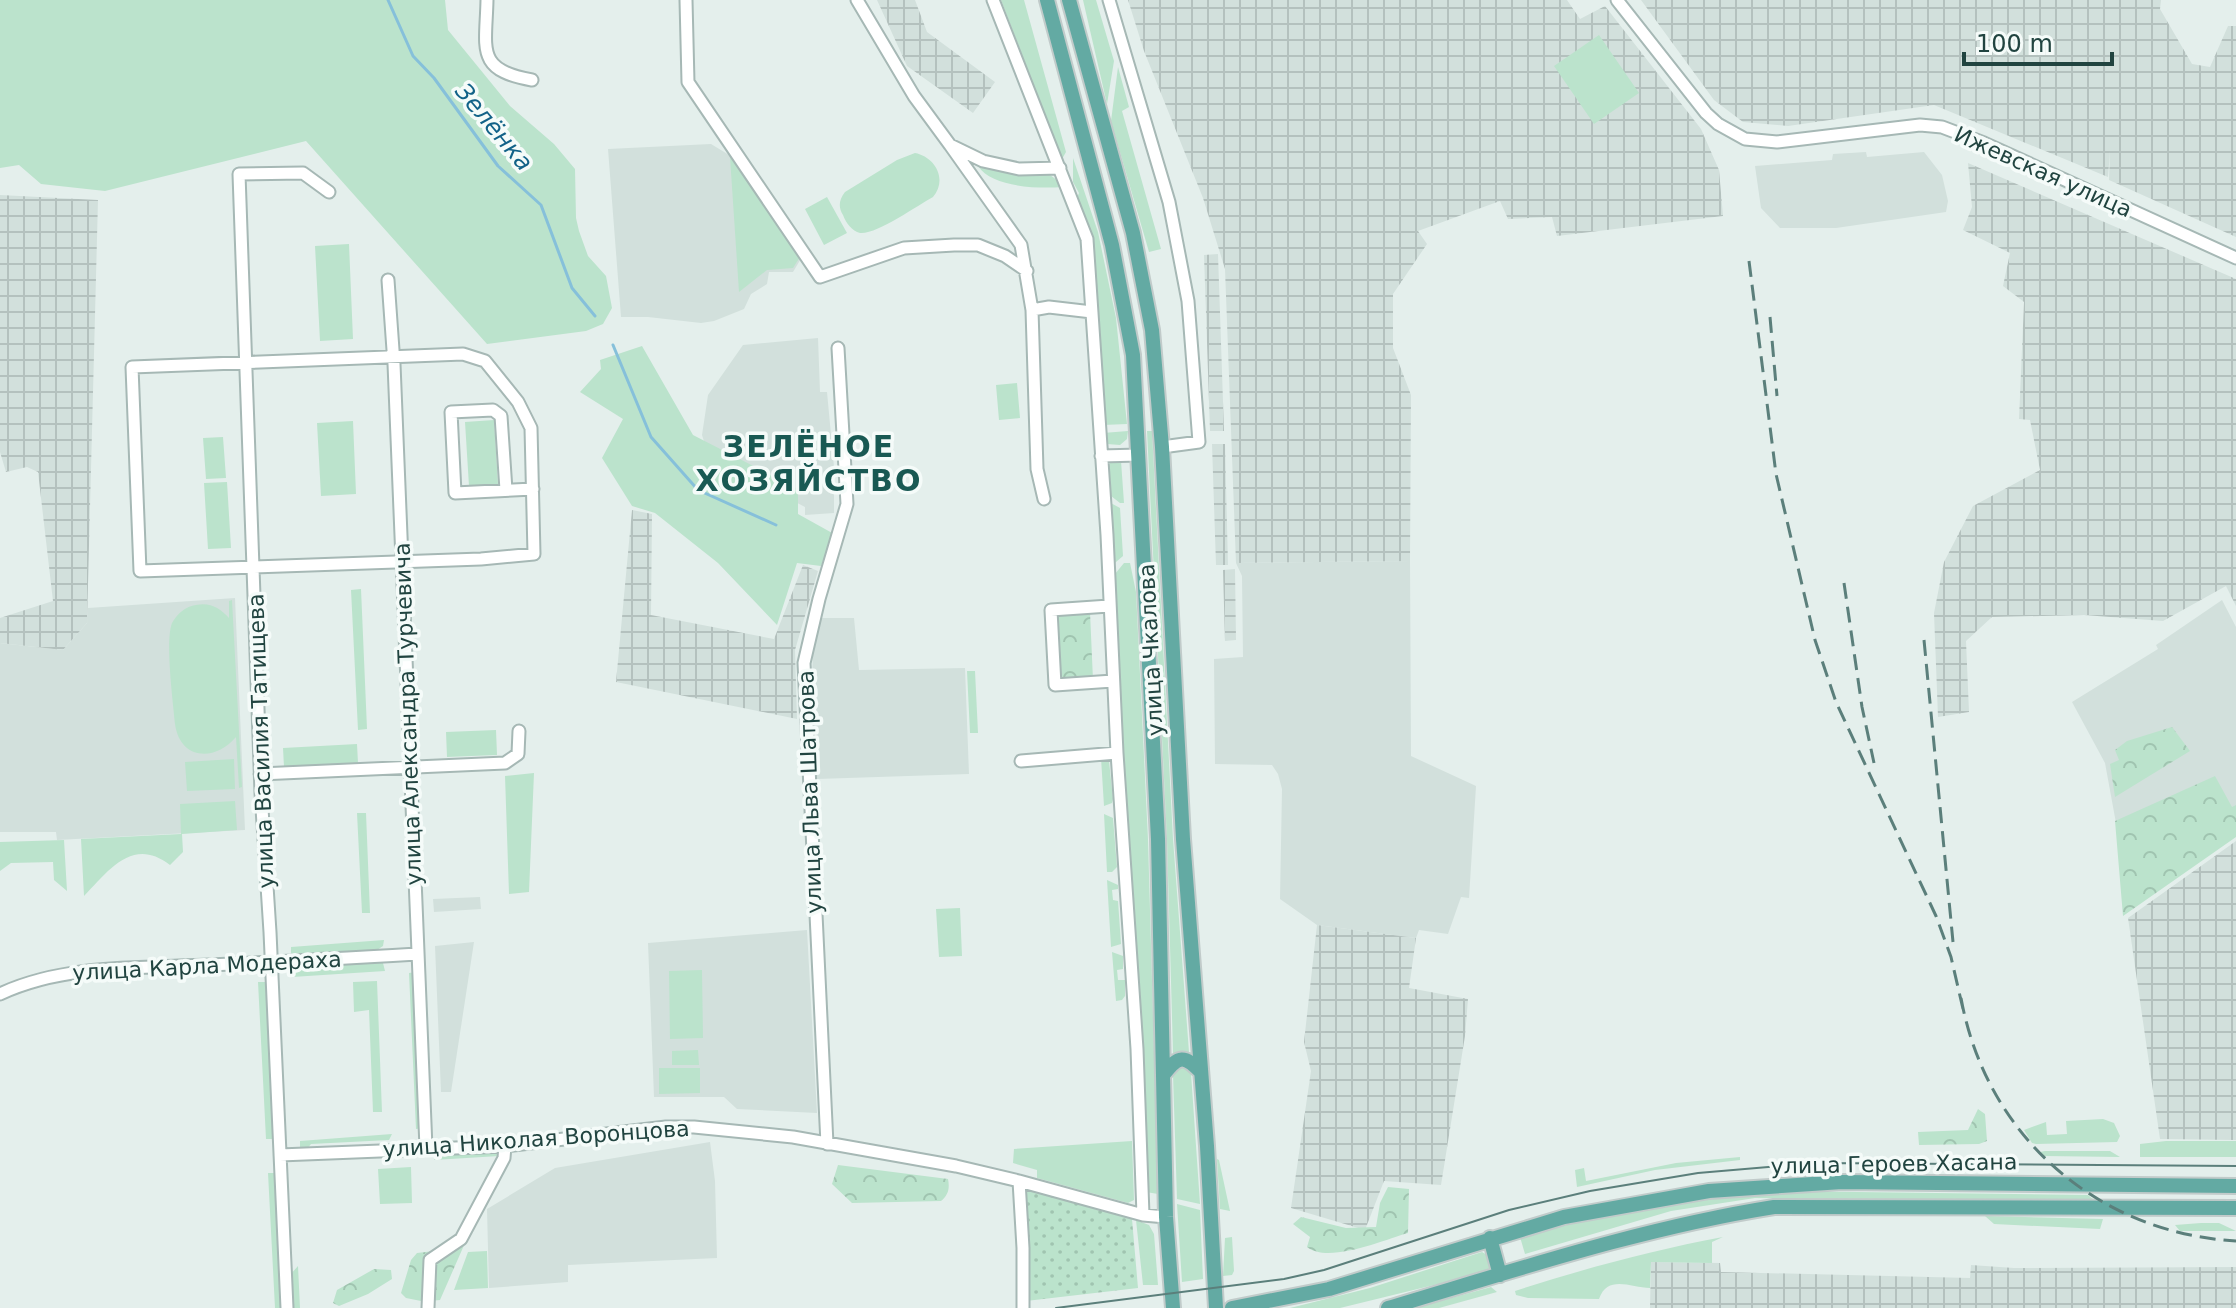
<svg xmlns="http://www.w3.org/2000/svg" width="2236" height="1308" viewBox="0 0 2236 1308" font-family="'DejaVu Sans',sans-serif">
<defs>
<pattern id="industrial-grid" width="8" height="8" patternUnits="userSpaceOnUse" patternTransform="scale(2)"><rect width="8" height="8" fill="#d2e0dc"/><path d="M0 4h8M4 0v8" fill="none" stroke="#b4c1be"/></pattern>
<pattern id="forest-crowns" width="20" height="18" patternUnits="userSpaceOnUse" patternTransform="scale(2)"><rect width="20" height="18" fill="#bbe3cc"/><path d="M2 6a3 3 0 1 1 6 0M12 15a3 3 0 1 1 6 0" fill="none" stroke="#a0c4b0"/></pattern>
<pattern id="garden-dots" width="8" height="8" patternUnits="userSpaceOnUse" patternTransform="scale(2)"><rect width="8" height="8" fill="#bbe3cc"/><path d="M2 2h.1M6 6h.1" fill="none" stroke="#a0c4b0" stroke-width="1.8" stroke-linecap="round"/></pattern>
</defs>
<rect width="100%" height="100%" fill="#e4efec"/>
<path fill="#d2e0dc" d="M711 144 734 158 802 257 793 272H769L767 284 751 294 744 309 714 321 701 323 648 317H621L608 149Z
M1866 152 1867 157 1924 152 1942 175 1948 201 1946 212 1836 228H1780L1761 208 1755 166 1832 160 1833 154Z
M818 338 820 392H827L834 467V513L805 515V507L709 457 702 435 708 395 743 345Z
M1410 561 1411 756 1476 786 1469 898 1461 897 1448 934 1419 930 1416 938 1317 925 1280 899 1282 789 1278 774 1272 765 1215 764 1214 659 1243 657 1242 576 1236 563Z
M235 598 245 830 57 840 56 832H0V643L63 650 87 623 88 608Z
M2222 600 2236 627V832L2118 834 2105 763 2072 702 2158 649 2156 645Z
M820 618H854L859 670 965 668 969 774 817 779 812 681 813 647Z
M480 897 481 909 434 912 433 899Z
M807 930 817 1113 737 1109 724 1097H654L648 943Z
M474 942 451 1092H441L435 946Z
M710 1142 715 1181 717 1258 568 1265V1282L489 1288 487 1209 555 1168Z"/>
<path fill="url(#industrial-grid)" d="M877 0H915L927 32 995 82 973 113 907 66Z
M1128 0H1567L1580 19 1605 6 1701 129 1719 170 1723 216 1557 236 1552 217 1508 219 1500 201 1418 231 1427 244 1393 294V348L1411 395 1410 561 1236 563 1225 269 1203 198 1144 51Z
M1641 0H2161L2160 9 2192 64 2210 67 2228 26H2236V237L2109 180 2110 151 2108 177 1934 105 1788 126 1743 122 1714 100Z
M1968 163 2236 279V606L2226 586 2163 621 2084 615 1992 617 1966 641 1969 712 1938 717 1934 613 1944 562 1973 506 2040 470 2030 420 2019 419 2024 302 2003 286 2010 253 1963 230 1972 207Z
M0 195 98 200 87 623 63 650 0 643V618L53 601 38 472 27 467 6 472 0 452Z
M1218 254 1224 431H1210L1204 255Z
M1212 444H1225L1228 565H1216Z
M632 510 652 514 651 615 774 639 803 565 818 571 795 650 797 719 616 682Z
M1235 569 1236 640 1225 641 1223 570Z
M2236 841V1140L2160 1139 2128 918Z
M1317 925 1416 938 1409 988 1468 999 1465 1036 1441 1185 1384 1181 1365 1230 1291 1208 1311 1071 1304 1042Z
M1651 1262 1720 1263 1721 1272 1970 1278 1971 1265 2014 1268 2236 1267V1308H1650Z"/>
<path fill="#bbe3cc" d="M0 0H445L448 30 510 106 554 144 575 169 576 218 579 231 588 256 606 276 612 308 603 324 586 331 487 344 306 141 105 191 41 184 19 165 0 168Z
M1001 0H1024L1066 152 1062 159Z
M1083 0H1096L1114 61 1107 104Z
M1599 35 1639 93 1594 124 1554 66Z
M1118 67 1129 107 1122 111 1161 249 1149 252 1111 121Z
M915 153C935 157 948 179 933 197 918 205 876 235 860 233 852 231 846 223 843 215 838 207 839 200 845 192L897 160Z
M730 157 800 257 793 268 767 270 739 292Z
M1073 158 1098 232 1116 318 1127 424 1103 425 1093 251 1077 198 1079 193 1073 182Z
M978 166 1050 175 1061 183 1062 187C1038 189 991 187 978 166Z
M827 197 847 233 824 245 805 209Z
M349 244 353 339 320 341 315 246Z
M642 346 693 435 798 489V514L834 534 821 566 797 563 777 625 718 563 655 513 632 506 602 458 623 419 580 392 601 369 600 360Z
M1017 383 1020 418 999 420 996 385Z
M494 420 498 484 469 486 465 422Z
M353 421 356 494 321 496 317 423Z
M1128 431 1127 439 1120 445 1107 444 1103 433Z
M1147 431H1152L1173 839 1189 1052 1173 1053 1167 839Z
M223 437 226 478 206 479 203 438Z
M1121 461 1124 503H1120L1111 496 1109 479 1105 478 1110 463Z
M227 482 231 548 208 549 204 483Z
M1107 501 1120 508 1123 556 1109 568Z
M1124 563H1130L1136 592 1148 839 1158 1194 1146 1192 1112 605 1116 604 1115 574Z
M361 589 367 729 358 730 351 590Z
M232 600 242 787 239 788 236 737C215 762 180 760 175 724 173 702 165 641 172 623 177 614 186 606 196 605 210 602 220 608 229 618V601Z
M967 671H975L978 733H970Z
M496 730 497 755 447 757 446 732Z
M357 744 358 763 284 767 283 748Z
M1101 758 1109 761 1113 799 1112 803 1104 806Z
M234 759 235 789 187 791 185 762Z
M534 773 529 892 509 894 505 776Z
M235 801 237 830 182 834 183 852 170 865C133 836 109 870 84 896L81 839 181 834 180 804Z
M357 813H366L370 913H362Z
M1104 814 1113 818 1117 867 1112 872H1107Z
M64 840 67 891 54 880 53 862 11 863 0 871V842Z
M1107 880 1118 885V889L1112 890 1113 900 1118 901 1121 944 1111 947Z
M960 908 962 956 939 957 936 909Z
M384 940 383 946 377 950 291 956V947Z
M1112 952 1123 956V969L1117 970 1118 980H1125V996L1122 1000 1116 1001Z
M378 961 383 963 385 971 292 977 291 966Z
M702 970 703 1038 670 1039 669 971Z
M416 972 423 1128 416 1129 409 973Z
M377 981 382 1112H373L369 1010 354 1012 353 982Z
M258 982H267L275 1139H266Z
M698 1050 699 1065H672V1051Z
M1181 1067 1189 1069 1191 1073 1200 1204 1177 1199 1173 1075Z
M659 1068H700V1093L659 1094Z
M2103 1119 2114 1123 2120 1136 2117 1142 2036 1144 2032 1143 2024 1130 2046 1122 2047 1135 2067 1134 2066 1121Z
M392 1134 389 1140 311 1144 307 1149H300V1141Z
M1132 1141 1134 1200 1128 1203 1037 1178V1170L1013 1163 1014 1149Z
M2166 1141H2236V1157H2140V1144Z
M434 1151H497L499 1156 434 1160Z
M2045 1151H2110L2120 1157 2044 1156 2040 1152Z
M1740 1157V1160L1655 1170 1577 1187 1575 1170 1584 1168 1586 1181 1676 1163Z
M1217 1159 1219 1160 1230 1211 1220 1209Z
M411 1167 412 1203 380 1204 378 1169Z
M268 1173H274L281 1308H275Z
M1777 1191 2088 1195 2094 1200 1755 1198 1671 1211 1525 1254 1520 1237C1604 1213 1690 1201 1777 1191Z
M1177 1204 1200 1210 1203 1279 1182 1282Z
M1985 1216 2103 1219 2100 1229 1994 1224Z
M1136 1220 1149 1225 1154 1234 1158 1285H1143Z
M2201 1223H2219L2236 1231H2180L2175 1225Z
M1232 1237 1234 1271 1232 1275 1223 1276 1225 1238Z
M1723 1237 1712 1242V1263L1651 1262 1650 1288C1631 1288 1608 1274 1599 1299L1528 1298 1516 1295 1515 1291C1583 1269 1653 1250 1723 1237Z
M487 1251 488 1288 454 1290 468 1252Z
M1482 1252 1487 1255 1490 1267 1487 1272 1340 1308H1290L1370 1288Z
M298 1266 300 1308H292L290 1275Z
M1491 1287 1497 1292 1439 1308H1415Z"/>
<path fill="url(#forest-crowns)" d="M1090 612 1093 680 1057 682 1054 614Z
M2172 727 2190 751 2115 797 2110 764 2119 760 2115 750 2127 741Z
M2215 776 2232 807 2236 805V837L2123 916 2115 821Z
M1978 1109 1985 1114 1987 1141 1979 1144 1919 1145 1918 1132 1968 1130Z
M838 1165 948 1179C950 1189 948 1195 941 1201L852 1203 832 1184Z
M1388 1187 1409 1189 1408 1233C1384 1240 1328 1264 1307 1247L1310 1237 1293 1224 1301 1217 1346 1228 1376 1227 1380 1203Z
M465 1243 440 1300 430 1301 433 1261Z
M434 1251 426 1302 406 1298 401 1293 411 1260 417 1253Z
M374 1269 391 1270 392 1279 368 1294 339 1306 333 1303 337 1290Z"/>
<path fill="url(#garden-dots)" d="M1023 1188 1132 1219 1138 1288 1026 1301Z"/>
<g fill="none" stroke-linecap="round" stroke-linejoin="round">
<path stroke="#86c0da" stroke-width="3" d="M388 0 413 56 434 78 498 166 541 205 572 288 595 316
M613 345 651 437 698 490 776 525"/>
<defs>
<path id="minor" d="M487 0C486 49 475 70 532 80
M686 0 688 82 820 277 904 248 954 245H978L1005 256 1027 271
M857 0 914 96 950 145 983 161 1019 169 1060 168
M993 0 1087 239 1107 535 1117 753 1137 1049 1143 1215
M1109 0 1169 202 1188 301 1199 442 1162 447
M1617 0 1706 113 1718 124 1745 139 1777 142 1920 125 1942 127 1984 143 2236 258
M950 145 1021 245 1032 310 1037 469 1044 499
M388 280 394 364 426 1148
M1032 310 1049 307 1092 312
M463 354 485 361 518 402 531 428 534 554 481 559 140 571 132 367Z
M1101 456 1139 455
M506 490 501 416 493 410 451 412 455 493 533 489
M1109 606 1051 610 1055 685 1113 681
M1021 761 1117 753
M260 774 505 763 518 754 519 731
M0 994C64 964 140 968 210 965 279 962 348 958 417 954
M827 1144 804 663 819 599 847 504 838 348
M280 1155 505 1146 666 1127H694L793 1137 956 1166 1019 1181 1143 1215 1166 1217
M1019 1181 1023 1248V1308
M287 1308 270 932 261 793 239 174 303 173 329 192
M428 1308 430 1260 461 1239 504 1158 505 1146"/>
<path id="major" d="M1047 0 1112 245 1133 355 1158 839 1166 1217 1173 1308
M1069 0 1133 233 1152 330 1162 447 1183 839 1207 1146 1216 1308
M1164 1074C1179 1055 1184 1055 1201 1072
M1490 1238 1500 1275
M1232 1308 1329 1289 1564 1217 1709 1191 1842 1182 2236 1186
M1388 1308C1516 1270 1642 1228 1774 1207L2236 1208"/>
</defs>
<use href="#minor" stroke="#a6b8b5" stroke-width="15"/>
<use href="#major" stroke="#c1cbca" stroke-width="18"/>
<use href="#minor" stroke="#fff" stroke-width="11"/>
<use href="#major" stroke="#63aaa3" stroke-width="14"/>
<path stroke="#5b7f7b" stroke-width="2" d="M1056 1308 1284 1279 1324 1270 1509 1210 1590 1191 1698 1173 1816 1163 2236 1166"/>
<path stroke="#5b7f7b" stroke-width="3" stroke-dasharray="16 8" stroke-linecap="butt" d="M1749 261 1776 474 1815 640 1836 702 1936 916 1951 957 1963 1009
M1770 317 1777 396
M1844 583 1862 707 1874 763
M1924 640 1953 942
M1961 998C1986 1136 2097 1233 2236 1241"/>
</g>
<g text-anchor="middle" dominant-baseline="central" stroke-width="7" stroke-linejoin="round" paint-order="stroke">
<g font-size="22" fill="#214440" stroke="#f5fbf9">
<text transform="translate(2043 172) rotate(24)">Ижевская улица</text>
<text transform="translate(1151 650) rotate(-93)">улица Чкалова</text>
<text transform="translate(408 714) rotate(-92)">улица Александра Турчевича</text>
<text transform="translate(261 741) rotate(-92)">улица Василия Татищева</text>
<text transform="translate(810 792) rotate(-92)">улица Льва Шатрова</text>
<text transform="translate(207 966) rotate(-3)">улица Карла Модераха</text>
<text transform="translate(536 1139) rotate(-4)">улица Николая Воронцова</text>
<text transform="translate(1894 1164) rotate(-1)">улица Героев Хасана</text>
</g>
<g font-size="24" font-style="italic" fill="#126288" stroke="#f5fbf9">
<text transform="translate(494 127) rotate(50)">Зелёнка</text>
</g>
<g font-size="30" font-weight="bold" letter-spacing="2" fill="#195953" stroke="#f5fbf9">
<text x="809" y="446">ЗЕЛЁНОЕ<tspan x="809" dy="34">ХОЗЯЙСТВО</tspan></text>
</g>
</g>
<path d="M1964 52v12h148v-12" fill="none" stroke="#214440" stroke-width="4"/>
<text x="1976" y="52" font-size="24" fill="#214440" stroke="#f5fbf9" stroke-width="6" paint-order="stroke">100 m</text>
</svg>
